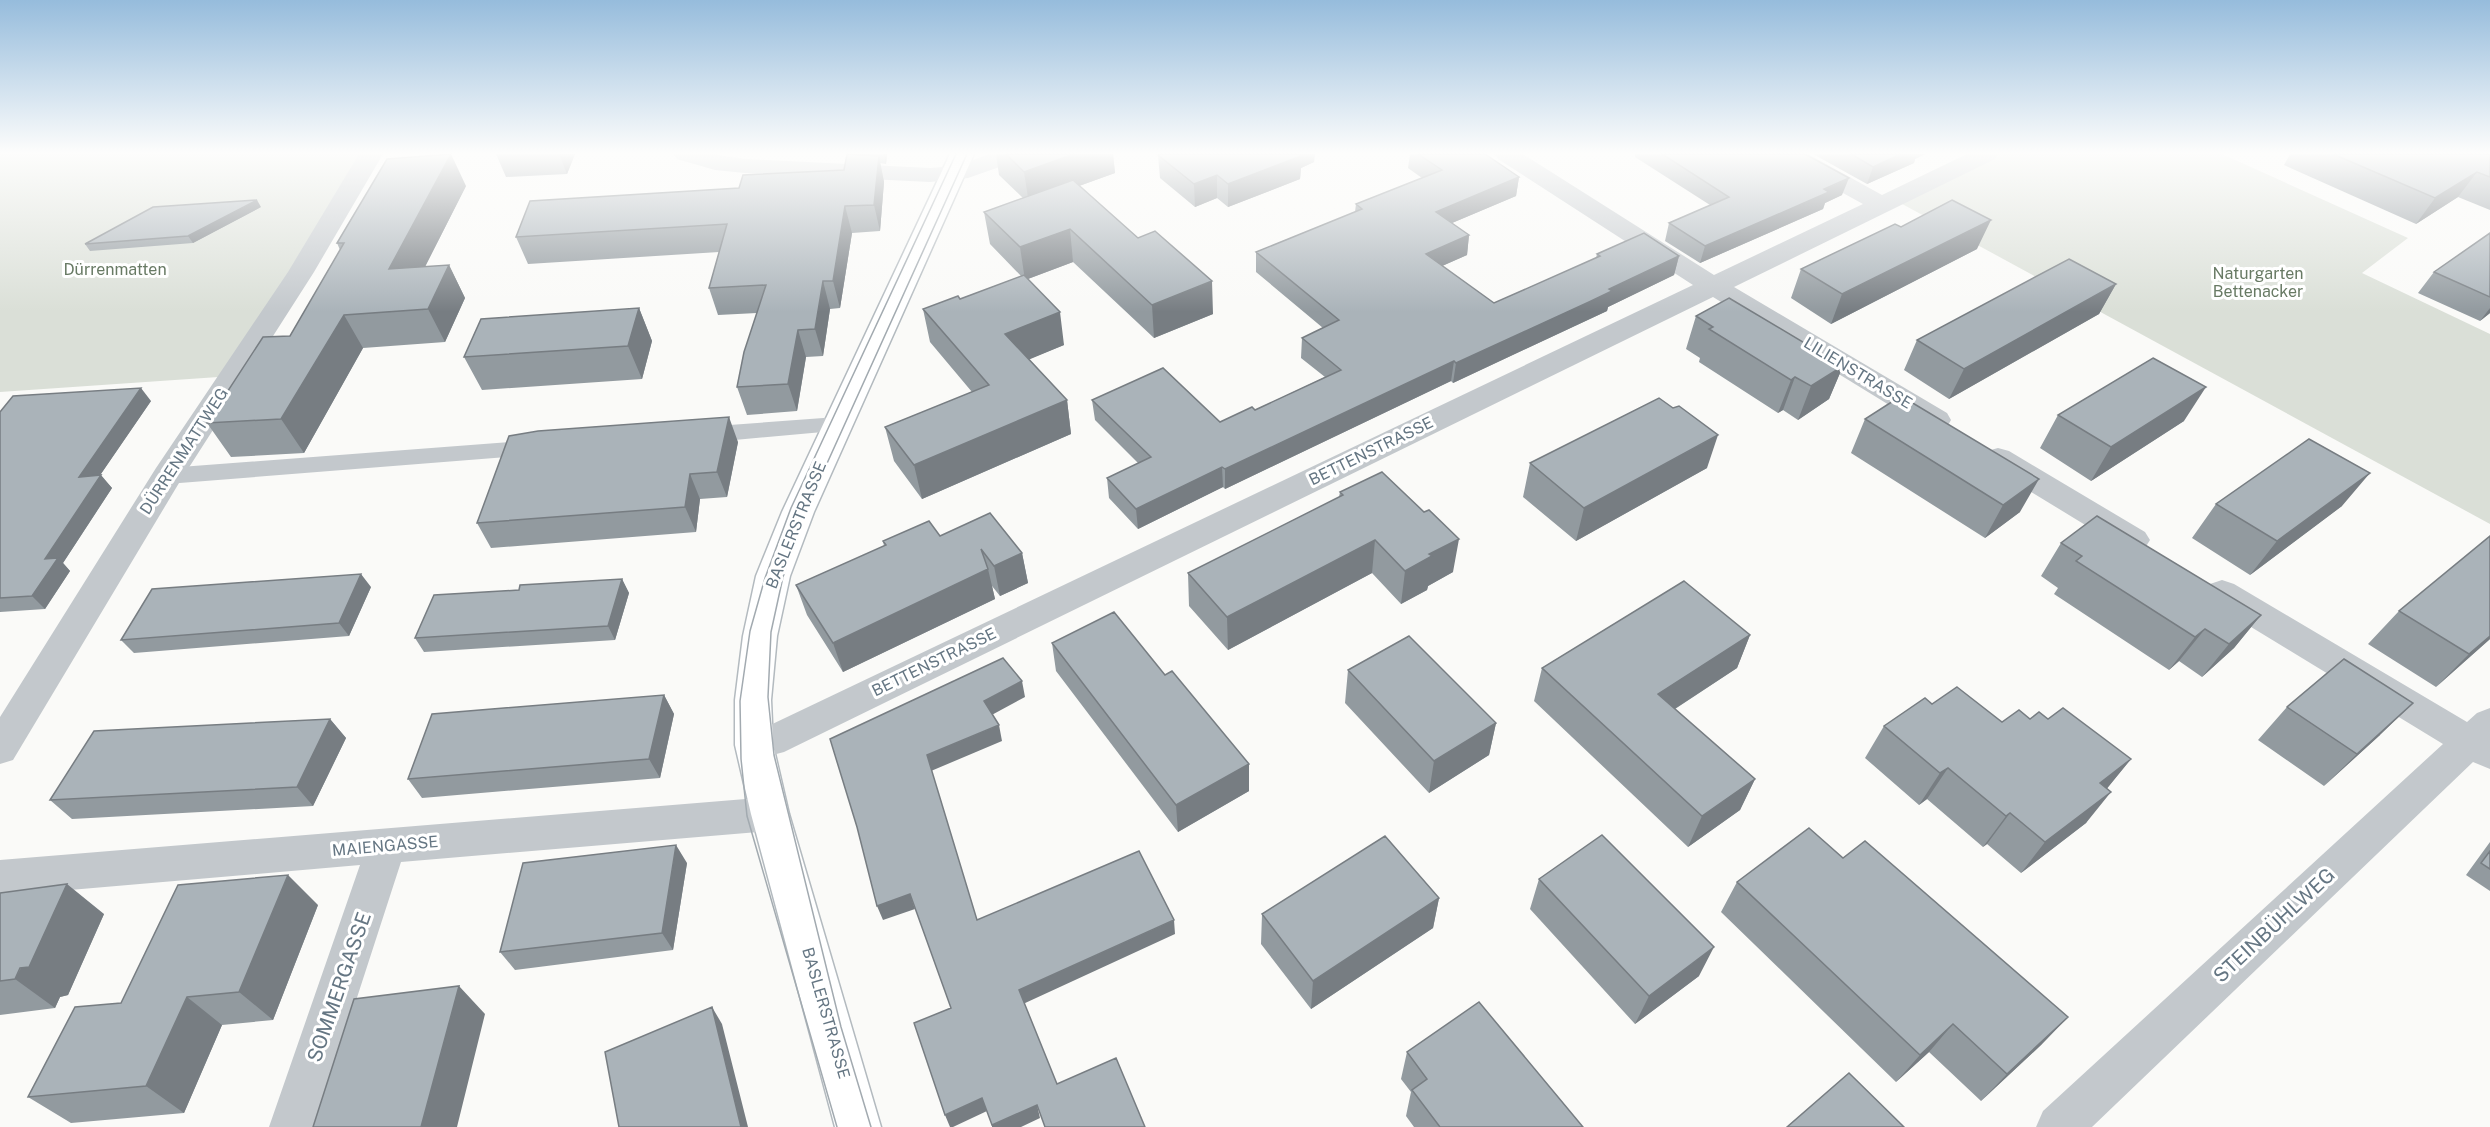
<svg xmlns="http://www.w3.org/2000/svg" width="2490" height="1127" viewBox="0 0 2490 1127" font-family="'Public Sans',sans-serif">
<rect width="100%" height="100%" fill="#fafaf8"/>
<path fill="#dadfd7" d="M0 154H371L233 376 0 392Z
M1987 154H2222L2408 238 2362 273 2490 334V524L1893 199Z"/>
<g fill="none" stroke-linecap="round" stroke-linejoin="round">
<defs>
<path id="secondary" d="M950 154H974L814 512 790 576 777 636 771 700 773 745 789 814 881 1127H835L751 814 735 745V700L743 636 756 576 782 512Z"/>
</defs>
<use href="#secondary" stroke="#b3babf" stroke-width="3"/>
<path fill="#c3c8cc" fill-rule="evenodd" d="M837 417 845 420 849 425 845 430 702 443 694 440 690 435 694 430 702 427Z
M537 440 545 442 549 448 545 454 167 484 159 482 155 476 159 470 167 468Z"/>
<path fill="#c3c8cc" fill-rule="evenodd" d="M359 154H383L314 272 179 483 13 760 0 764V717L156 468 288 272Z
M673 154H712L745 159 930 168 956 166 990 154H1026L1022 159 968 178 930 182 745 173 715 170 677 159Z
M1494 154H1523L1714 275 1863 204 1781 159 1777 154H1808L1882 195 1967 154H1999L1995 159 1734 287 1947 413 1951 420 1947 427 1936 430 1925 427 1713 297 784 752 754 760 741 756 735 745 741 734 764 728 1693 285 1498 159Z
M1998 448 2009 451 2145 532 2150 540 2145 548 2134 552 2123 548 1987 465 1983 458 1987 451Z
M2222 580 2234 584 2467 722 2477 713 2490 708V769L2473 762 2092 1127H2036L2043 1111 2443 744 2210 602 2205 593 2210 584Z
M770 797 784 802 789 814 784 826 770 831 401 862 315 1127H269L360 865 0 896V860Z"/>
<use href="#secondary" fill="#fff" fill-rule="evenodd"/>
<path stroke="#a2aab0" stroke-width="1.5" d="M837 1127 747 816 741 759 740 701 750 631 765 578 791 508 956 154
M871 1127 841 1027 774 755 768 697 771 632 783 577 805 512 967 154"/>
</g>
<path fill="#929a9f" d="M496 154H575L567 174 506 177Z
M847 154H887L886 164 880 163 884 182 880 231 852 233 840 308 830 309 823 356 806 357 797 411 747 415 737 387 757 313 718 315 709 288 719 252 528 264 516 237 739 188 844 170Z
M996 154H1113L1115 173 1079 186 1213 314 1154 338 1073 262 1028 279 1064 345 1029 359 1067 400 1071 434 922 499 894 461 885 427 972 392 930 342 923 309 960 299 1021 276 990 244 984 212 1023 198 999 175Z
M1410 154H1485L1519 177 1516 196 1452 223 1469 235 1467 255 1442 266 1494 303 1596 258 1597 254 1679 256 1674 275 1608 307 1607 311 1453 383 1451 381 1225 489 1223 487 1138 529 1109 498 1107 478 1138 463 1095 420 1092 400 1220 422 1255 410 1325 377 1301 358 1302 338 1323 328 1256 272V252L1355 212 1356 204 1422 178 1408 168Z
M1635 154H1805L1842 195 1825 203 1823 209 1700 263 1665 241 1669 223 1710 205 1635 157Z
M1813 154H1925L1915 159 1914 163 1867 184Z
M2290 154H2490V210L2458 197 2416 224 2284 165Z
M1158 155 1314 162 1301 168 1300 179 1228 207 1217 198 1195 207 1160 178Z
M466 186 425 267 449 265 465 298 445 342 363 348 304 453 231 457 207 423 290 336 340 250 337 243Z
M261 207 193 243 90 251 85 244Z
M2490 233V313L2480 321 2418 293 2434 272Z
M1977 249 1831 324 1791 298 1801 269Z
M2116 284 2099 314 1949 399 1904 370 1917 340Z
M639 308 652 341 642 379 482 390 464 357Z
M1696 316 1843 366 1829 399 1798 420 1783 410 1778 413 1699 362 1700 358 1686 349Z
M151 401 100 475 112 488 63 563 70 571 45 609 0 612V412Z
M2058 415 2184 421 2091 481 2040 448Z
M1865 419 2020 512 1985 538 1851 453Z
M738 442 727 497 700 499 696 532 491 548 477 523Z
M1530 463 1707 468 1576 541 1523 497Z
M1340 492 1453 572 1428 586 1427 590 1401 604 1372 573 1228 650 1189 606 1188 573 1339 497Z
M2216 504 2342 506 2250 575 2192 538Z
M940 536 1022 553 1028 583 1000 596 992 586 995 599 843 672 807 615 796 585 884 546 883 541Z
M2061 543 2261 615 2234 648 2202 677 2179 661 2169 670 2054 594 2058 588 2041 576Z
M622 579 629 593 615 640 424 652 415 638 519 590Z
M371 587 349 636 134 653 121 640Z
M2399 611 2490 639 2436 687 2368 644Z
M1750 635 1737 668 1675 709 1755 779 1740 810 1688 847 1534 701 1542 668Z
M1052 643 1165 675 1249 764V791L1178 832 1056 671Z
M1348 670 1496 723 1489 755 1429 793 1345 703Z
M664 695 674 714 660 778 422 798 408 779Z
M1932 704 2002 722 2030 719H2048L2131 759 2107 788 2086 823 2021 873 1987 844 1983 847 1927 799 1919 805 1865 758 1884 726Z
M2287 707 2380 735 2324 786 2258 740Z
M330 719 346 738 313 806 72 819 50 800Z
M2490 842V891L2466 875Z
M1843 858 2068 1017 2041 1045 1981 1101 1929 1052 1896 1082 1721 912 1737 882Z
M687 863 673 950 515 970 500 952Z
M1539 879 1699 976 1635 1024 1530 909Z
M0 893 104 914 68 995 60 997 55 1008 0 1015Z
M1439 898 1433 928 1311 1009 1261 944 1262 914Z
M318 905 273 1020 222 1025 184 1113 71 1123 28 1097 121 1003Z
M1407 1052 1583 1127H1414L1406 1116 1411 1092 1401 1079Z"/>
<path fill="#777d82" d="M451 154 466 186 407 302 389 269Z
M559 154H575L567 174Z
M884 154H887L886 164Z
M1074 154H1113L1115 173 1029 204 1024 172Z
M1291 154H1315L1314 162 1301 168 1300 179 1228 207V184Z
M1901 154H1925L1915 159 1914 163 1867 184 1873 167Z
M879 156 884 182 880 231 874 205Z
M2477 172 2458 197 2416 224 2435 198Z
M1217 175V198L1195 207 1194 184Z
M1519 177 1516 196 1433 231 1436 212Z
M1849 178 1842 195 1825 203 1823 209 1700 263 1705 246Z
M257 200 261 207 193 243 188 236Z
M845 206 852 233 840 308 833 281Z
M1991 220 1977 249 1831 324 1842 294Z
M1070 229 1073 262 1025 280 1020 247Z
M1469 235 1467 255 1424 274 1426 254Z
M1679 256 1674 275 1608 307 1607 311 1453 383 1456 363 1609 289Z
M449 265 465 298 445 342 428 309Z
M823 281 830 309 823 356 815 329Z
M1212 281 1213 314 1154 338 1152 305Z
M2116 284 2099 314 1949 399 1964 369Z
M639 308 652 341 642 379 628 346Z
M2490 308V313L2480 321Z
M1060 312 1064 345 1011 367 1005 334Z
M344 315 363 348 304 453 281 419Z
M798 330 806 357 797 411 788 384Z
M1454 361 1451 381 1225 489V469Z
M1843 366 1829 399 1798 420 1811 386Z
M1795 377 1783 410 1778 413 1791 380Z
M2206 387 2184 421 2091 481 2111 447Z
M141 388 151 401 90 490 79 477Z
M1067 400 1071 434 922 499 914 465Z
M729 417 738 442 727 497 717 472Z
M1718 435 1707 468 1576 541 1584 508Z
M1222 467 1223 487 1138 529 1136 509Z
M2370 473 2342 506 2250 575 2277 541Z
M690 474 700 499 696 532 685 507Z
M101 475 112 488 63 563 70 571 45 609 32 596 45 559Z
M2039 479 2020 512 1985 538 2003 505Z
M1459 539 1453 572 1428 586 1427 590 1401 604 1405 571 1429 554Z
M1375 540 1372 573 1228 650 1227 617Z
M1022 553 1028 583 1000 596 994 566Z
M988 569 995 599 843 672 833 643Z
M361 574 371 587 349 636 339 623Z
M622 579 629 593 615 640 608 626Z
M2261 615 2234 648 2202 677 2229 644Z
M2205 629 2179 661 2169 670 2195 637Z
M1750 635 1737 668 1647 727 1658 694Z
M2490 636V639L2436 687 2469 654Z
M1022 681 1025 697 988 717 984 701Z
M664 695 674 714 660 778 649 759Z
M2413 703 2380 735 2324 786 2357 754Z
M330 719 346 738 313 806 297 787Z
M1496 723 1489 755 1429 793 1434 761Z
M999 725 1002 741 931 771 927 755Z
M2131 759 2105 791 2100 783Z
M1249 764V791L1178 832 1176 805Z
M1948 768 1927 799 1919 805 1940 773Z
M1755 779 1740 810 1688 847 1702 816Z
M2111 792 2086 823 2021 873 2045 842Z
M2010 813 1987 844 1983 847 2006 816Z
M676 845 687 863 673 950 662 933Z
M288 875 318 905 273 1020 239 992Z
M67 884 104 914 68 995 60 997 55 1008 15 979Z
M910 894 915 909 883 920 877 906Z
M1439 898 1433 928 1311 1009 1313 981Z
M1174 920 1175 934 1023 1004 1019 990Z
M1714 947 1699 976 1635 1024 1649 996Z
M459 986 485 1014 457 1127H421Z
M187 997 222 1025 184 1113 146 1086Z
M712 1007 722 1024 748 1127H741Z
M2068 1017 2041 1045 1981 1101 2007 1074Z
M1953 1024 1929 1052 1896 1082 1920 1055Z
M982 1098 987 1111 953 1127H950L945 1115Z
M1037 1105 1040 1118 1021 1127H992V1125Z"/>
<path fill="#aab3b9" stroke="#777d82" stroke-width="1.5" d="M451 154 389 269 449 265 428 309 344 315 281 419 207 423 263 337 290 336 344 243H337L387 159Z
M847 154 879 156 874 205 845 206 833 281H823L815 329 798 330 788 384 737 387 744 352 766 285 709 288 727 224 516 237 530 201 739 188 743 175 844 170Z
M1006 154H1074L1024 172Z
M1161 154H1299L1301 156 1228 184 1217 175 1194 184 1158 155Z
M1418 154H1485L1519 177 1436 212 1469 235 1426 254 1494 303 1600 256 1597 254 1644 233 1679 256 1609 289 1612 291 1589 302 1456 363 1454 361 1225 469 1222 467 1136 509 1107 478 1151 457 1092 400 1163 368 1220 422 1252 407 1255 410 1341 370 1302 338 1339 320 1256 252 1362 209 1356 204 1442 170Z
M1662 154H1805L1849 178 1824 189 1829 192 1705 246 1669 223 1729 197Z
M1851 154H1901L1873 167Z
M2333 154H2490V177L2477 172 2435 198Z
M1073 180 1138 238 1155 231 1212 281 1152 305 1070 229 1020 247 984 212Z
M257 200 188 236 85 244 153 207Z
M1952 200 1991 220 1842 294 1801 269 1895 224 1901 227Z
M2490 233V297L2434 272Z
M2069 259 2116 284 1964 369 1917 340Z
M1024 275 1060 312 1005 334 1067 400 914 465 885 427 989 385 923 309 958 296 960 299Z
M1729 298 1843 366 1811 386 1795 377 1791 380 1709 329 1713 327 1696 316Z
M639 308 628 346 464 357 481 319Z
M2153 358 2206 387 2111 447 2058 415Z
M141 388 79 477 101 475 45 559 58 558 32 596 0 598V412L13 396Z
M1901 396 2039 479 2003 505 1865 419Z
M1659 398 1673 408 1679 406 1718 435 1584 508 1530 463Z
M729 417 717 472 690 474 685 507 477 523 509 436 538 431Z
M2309 439 2370 473 2277 541 2216 504Z
M1382 472 1424 512 1429 510 1459 539 1429 554 1432 556 1405 571 1375 540 1227 617 1188 573 1343 495 1340 492Z
M990 513 1022 553 994 566 981 549 988 569 833 643 796 585 886 545 883 541 929 521 940 536Z
M2097 516 2261 615 2229 644 2205 629 2195 637 2076 561 2082 556 2061 543Z
M2490 536V636L2469 654 2399 611Z
M361 574 339 623 121 640 152 589Z
M622 579 608 626 415 638 434 595 519 590 520 585Z
M1684 581 1750 635 1658 694 1755 779 1702 816 1542 668Z
M1114 612 1165 675 1172 671 1249 764 1176 805 1052 643Z
M1409 636 1496 723 1434 761 1348 670Z
M1003 658 1022 681 984 701 999 725 927 755 977 920 1139 851 1174 920 1019 990 1057 1084 1116 1058 1145 1127H1045L1037 1105 992 1125 982 1098 945 1115 914 1023 951 1008 910 894 877 906 857 827 830 739Z
M2344 659 2413 703 2357 754 2287 707Z
M1957 687 2002 722 2019 710 2030 719 2039 712 2048 719 2063 708 2131 759 2100 783 2111 792 2045 842 2010 813 2006 816 1948 768 1940 773 1884 726 1925 698 1932 704Z
M664 695 649 759 408 779 432 714Z
M330 719 297 787 50 800 94 731Z
M1809 828 1843 858 1865 841 2068 1017 2007 1074 1953 1024 1920 1055 1737 882Z
M1602 835 1714 947 1649 996 1539 879Z
M1385 836 1439 898 1313 981 1262 914Z
M676 845 662 933 500 952 523 863Z
M2490 851V869L2481 863Z
M288 875 239 992 187 997 146 1086 28 1097 75 1007 121 1003 178 885Z
M67 884 29 967 20 968 15 979 0 981V893Z
M459 986 421 1127H313L354 999Z
M1479 1002 1583 1127H1440L1412 1090 1427 1079 1407 1052Z
M712 1007 741 1127H619L605 1052Z
M1849 1073 1904 1127H1787Z"/>
<linearGradient id="sky" x2="0" y2="1"><stop stop-color="#96bcdc"/><stop offset="0.49" stop-color="#fdfdfc"/><stop offset="1" stop-color="#fdfdfc" stop-opacity="0"/></linearGradient>
<rect width="2490" height="312" fill="url(#sky)"/>
<g text-anchor="middle" dominant-baseline="central" stroke-width="6" stroke-linejoin="round" paint-order="stroke">
<g font-size="16" fill="#687a64" stroke="#fff">
<text x="115" y="269">Dürrenmatten</text>
<text x="2258" y="273">Naturgarten<tspan x="2258" dy="18">Bettenacker</tspan></text>
</g>
<g font-size="16" fill="#657683" stroke="#fff">
<text transform="translate(1858 373) rotate(31)">LILIENSTRASSE</text>
<text transform="translate(184 451) rotate(-57)">DÜRRENMATTWEG</text>
<text transform="translate(1371 451) rotate(-26)">BETTENSTRASSE</text>
<text transform="translate(796 525) rotate(-68)">BASLERSTRASSE</text>
<text transform="translate(934 662) rotate(-26)">BETTENSTRASSE</text>
<text transform="translate(385 846) rotate(-5)">MAIENGASSE</text>
<text transform="translate(826 1013) rotate(74)">BASLERSTRASSE</text>
</g>
<g font-size="20" fill="#657683" stroke="#fff">
<text transform="translate(2274 925) rotate(-43)">STEINBÜHLWEG</text>
<text transform="translate(339 987) rotate(-71)">SOMMERGASSE</text>
</g>
</g>
</svg>
